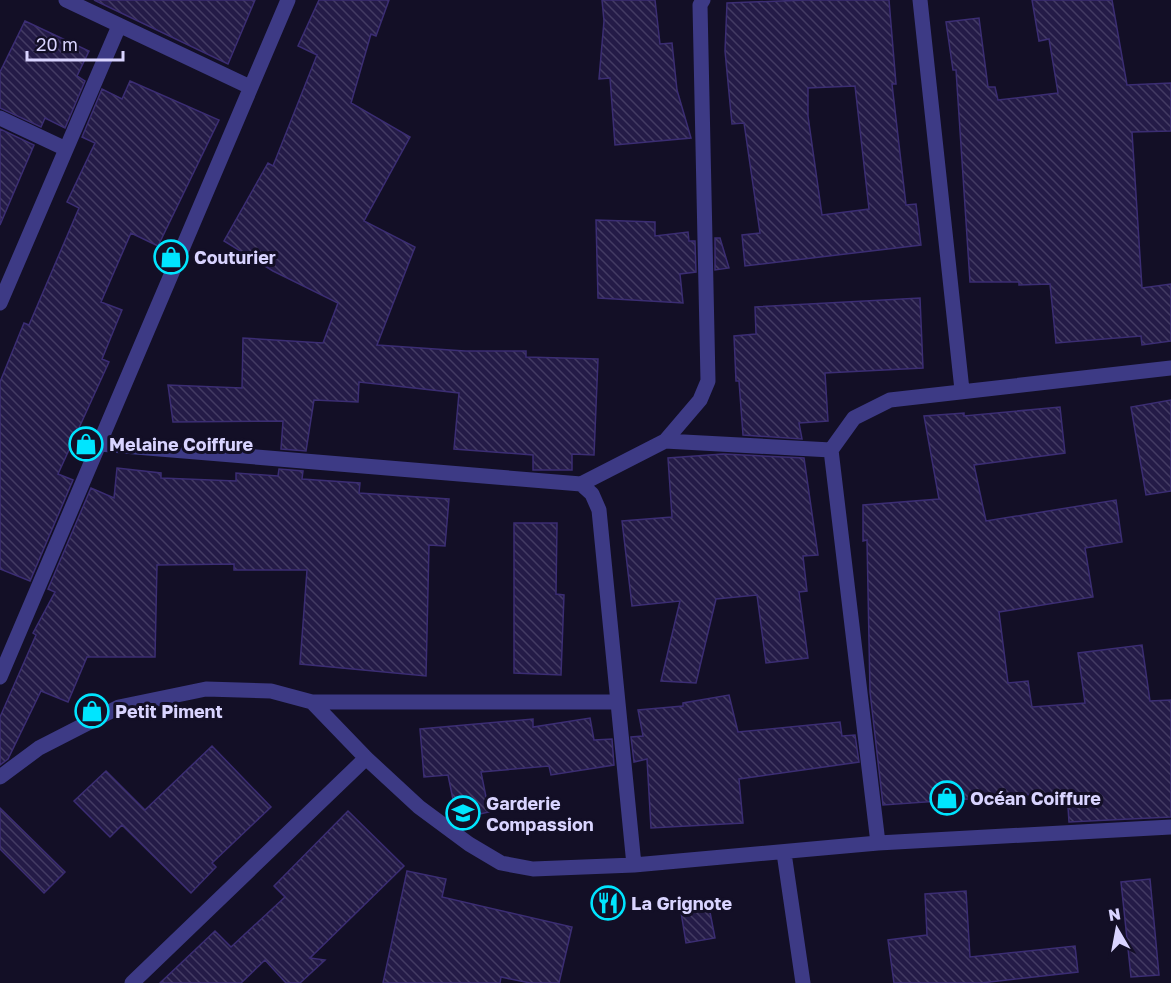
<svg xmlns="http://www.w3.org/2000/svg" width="1171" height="983" viewBox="0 0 1171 983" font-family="'Golos Text',sans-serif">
<defs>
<pattern id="building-back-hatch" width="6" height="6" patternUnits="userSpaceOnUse" patternTransform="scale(1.5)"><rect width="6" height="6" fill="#241b47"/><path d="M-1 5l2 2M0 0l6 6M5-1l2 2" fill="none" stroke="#433b63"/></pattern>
</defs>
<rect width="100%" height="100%" fill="#130f26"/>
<path fill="url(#building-back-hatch)" stroke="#3b2d73" stroke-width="1.5" fill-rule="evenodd" d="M94 0H255L228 64Z
M319 0H389L376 36 371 34 351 103 410 137 364 221 415 247 377 345 465 351H526V357L598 359 594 455 572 454V470H533V455L454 449 459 393 359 382 358 402 314 400 306 451 281 449 283 421 173 422 168 385 242 388 243 338 323 343 338 303 273 271 224 241 268 163 273 166 317 55 298 46Z
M602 0H655L660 44 672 43 677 90 691 138 615 145 610 78 599 79 604 21Z
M806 0H889L896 84H892L906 205 916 204 921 245 745 266 742 235 760 233 744 123 732 124 725 51 727 3ZM855 86 869 209 822 215 808 116V88Z
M1032 0H1112L1127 85 1171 83V131L1132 132 1142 288 1171 284V341L1142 345 1141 336 1056 343 1050 284 1019 285V282H970L956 70H953L946 22 979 18 988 87H995L998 100 1058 93 1049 39 1039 41Z
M25 21 89 51 77 76 85 81 65 128 45 118 41 127 0 108V72Z
M130 81 219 120 158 246 131 233 101 302 122 310 102 359 109 362 58 474 73 480 30 581 0 569V382L24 323 29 325 79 208 67 202 95 143 82 137 102 89 122 99Z
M0 129 34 145 0 225Z
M596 220 655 222V236L688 232 689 241H695L696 272 680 274 683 303 598 298Z
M715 238H720L729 268 715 270Z
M920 298 923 368 825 373 828 421 799 423 802 439 743 435 739 381H736L734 336 756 334 755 307Z
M1171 400V491L1146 495 1131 407Z
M1060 407 1065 453 974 465 986 521 1116 500 1122 542 1085 548 1093 597 999 612 1008 683 1028 681 1032 707 1085 703 1078 653 1142 645 1150 701 1171 700V817L1069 822 1067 792 883 805 870 692 867 540 863 541V505L939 499 924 416 964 413V416Z
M723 454 804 458 818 555 803 556 807 591 799 592 808 658 766 663 757 595 716 599 696 683 661 681 680 601 632 606 622 521 672 517 668 458Z
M117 468 161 473V478L236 481V473L278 476 279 469 303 471 302 479 360 483 359 493 449 499 445 546 429 545 426 676 300 664 307 570H234V564L157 565 155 657H87L68 702 41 691 8 759 0 765V717L36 635 33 633 55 592 48 589 91 488 114 498Z
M514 523H557L556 594 564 595 561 675 514 673Z
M729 695 738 732 840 722 842 736 855 735 859 762 739 779 743 823 651 828 647 759 634 762 631 737 643 736 638 710 683 706V703Z
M590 718 594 740 612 739 614 765 551 775 549 766 481 772 489 812 457 819 448 775 424 777 420 729 533 719V727Z
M212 746 271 807 212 863 216 867 191 893 122 825 110 837 74 801 106 771 145 810Z
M0 808 65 872 44 893 0 849Z
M348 811 404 866 310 958 325 960 300 983H286L265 960 241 983H160L215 931 231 947 285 897 274 886Z
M407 871 446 879 442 897 572 927 559 983H530L501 977 500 983H383Z
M1150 879 1159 975 1131 977 1121 882Z
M966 891 970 957 1075 946 1078 972 981 983H894L888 940 927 935 925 894Z
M709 907 715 938 686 943 681 912Z"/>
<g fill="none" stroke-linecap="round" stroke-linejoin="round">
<path stroke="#3d3a85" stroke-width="15" d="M66 0 250 87
M920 0 962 390
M0 118 66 149
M0 303 119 26
M665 441 831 450
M99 444 581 484 592 494 599 510 634 865
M581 484 665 441 700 400 708 381 700 5 703 0
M0 677 288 0
M312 702H618
M0 777 39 748 119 707 206 689 271 691 312 702 366 758 419 807 469 844 501 863 533 869 634 865 878 843 1171 827
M878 843 831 450 854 418 890 400 1171 368
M784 853 803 983
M132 983 366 758"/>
</g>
<defs>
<symbol id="shop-ring" viewBox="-11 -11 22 22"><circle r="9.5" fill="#130f26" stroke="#00e5ff" stroke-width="1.5"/><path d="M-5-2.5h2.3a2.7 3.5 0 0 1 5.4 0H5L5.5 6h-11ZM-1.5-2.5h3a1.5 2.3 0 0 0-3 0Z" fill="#00e5ff"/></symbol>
<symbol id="school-ring" viewBox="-11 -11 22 22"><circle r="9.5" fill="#130f26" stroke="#00e5ff" stroke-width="1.5"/><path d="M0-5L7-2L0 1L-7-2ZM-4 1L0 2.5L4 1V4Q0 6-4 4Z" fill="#00e5ff"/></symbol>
<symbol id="restaurant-ring" viewBox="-11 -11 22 22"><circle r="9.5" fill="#130f26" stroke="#00e5ff" stroke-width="1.5"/><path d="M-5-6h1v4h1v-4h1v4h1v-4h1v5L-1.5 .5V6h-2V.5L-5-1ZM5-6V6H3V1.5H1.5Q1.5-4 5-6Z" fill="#00e5ff"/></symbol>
</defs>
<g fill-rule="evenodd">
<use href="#shop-ring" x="152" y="238" width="38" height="38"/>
<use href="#shop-ring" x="67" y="425" width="38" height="38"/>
<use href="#shop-ring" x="73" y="692" width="38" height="38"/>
<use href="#shop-ring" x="928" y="779" width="38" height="38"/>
<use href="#school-ring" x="444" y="794" width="38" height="38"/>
<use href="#restaurant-ring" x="589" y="884" width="38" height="38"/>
</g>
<g text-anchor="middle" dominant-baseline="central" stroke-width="6" stroke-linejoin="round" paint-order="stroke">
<g font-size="18" font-weight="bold" fill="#d9d4ff" stroke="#130f26" text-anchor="start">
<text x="194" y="257">Couturier</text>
<text x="109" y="444">Melaine Coiffure</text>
<text x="115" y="711">Petit Piment</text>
<text x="970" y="798">Océan Coiffure</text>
<text x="486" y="803">Garderie<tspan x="486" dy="21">Compassion</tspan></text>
<text x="631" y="903">La Grignote</text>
</g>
</g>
<g transform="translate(1117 929) rotate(350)" stroke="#130f26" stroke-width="4.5" paint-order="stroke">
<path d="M0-4.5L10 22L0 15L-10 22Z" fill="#d9d4ff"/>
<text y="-9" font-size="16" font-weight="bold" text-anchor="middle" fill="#d9d4ff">N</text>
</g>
<path d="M27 51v9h96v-9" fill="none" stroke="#d9d4ff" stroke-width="3"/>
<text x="36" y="51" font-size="18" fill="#d9d4ff" stroke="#130f26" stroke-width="4.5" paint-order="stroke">20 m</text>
</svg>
